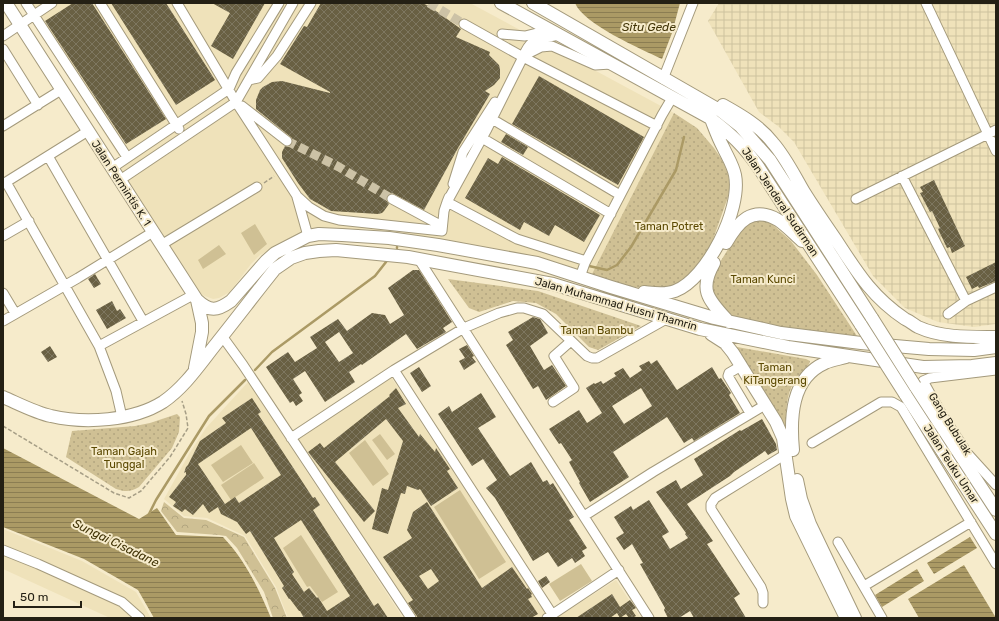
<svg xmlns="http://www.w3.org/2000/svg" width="999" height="621" viewBox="0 0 999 621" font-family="Rubik,sans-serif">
<defs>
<pattern id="industrial-grid" width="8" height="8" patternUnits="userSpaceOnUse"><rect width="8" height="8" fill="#efe2ba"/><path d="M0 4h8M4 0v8" fill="none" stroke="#cdc29f"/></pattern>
<pattern id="forest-crowns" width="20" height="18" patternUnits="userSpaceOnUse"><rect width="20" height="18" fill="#cfc094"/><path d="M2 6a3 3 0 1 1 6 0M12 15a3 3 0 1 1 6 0" fill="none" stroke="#b2a57f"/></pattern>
<pattern id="park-dots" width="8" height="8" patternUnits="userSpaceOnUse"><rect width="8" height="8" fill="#cfc094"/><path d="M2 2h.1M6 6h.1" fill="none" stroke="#b2a57f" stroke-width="1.8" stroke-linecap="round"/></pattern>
<pattern id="water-rules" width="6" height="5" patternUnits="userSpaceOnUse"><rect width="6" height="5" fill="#ab9a65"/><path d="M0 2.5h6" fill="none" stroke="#8b7d52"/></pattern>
<pattern id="building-cross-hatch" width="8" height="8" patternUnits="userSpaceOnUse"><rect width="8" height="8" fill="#696043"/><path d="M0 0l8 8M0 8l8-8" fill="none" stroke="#7e7760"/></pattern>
</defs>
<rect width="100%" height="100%" fill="#f6ebcb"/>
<path fill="#efe2ba" d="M22 3H470L674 113 592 274 552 261 366 229H323L290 239 260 255 251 264 230 292 219 298 213 299 202 295 120 168 122 161Z
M391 377 546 613 539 618H415L297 440Z
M248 382 403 618H288L276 587 245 536 207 518 184 516 164 499 189 454 206 428Z
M3 529 82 561 136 592 151 618H110L3 569Z
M616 580 641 618H556Z"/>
<path fill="url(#industrial-grid)" d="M719 3H996V324L974 327 938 322 905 308 873 276 794 142 779 127 759 112 708 21Z"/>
<path fill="#cfc094" d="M255 224 267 244 254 255 241 233Z
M219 245 226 254 203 269 198 260Z
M380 434 395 454 387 460 372 440Z
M365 440 389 474 373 486 349 453Z
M241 445 253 463 223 482 211 465Z
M254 463 264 478 231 500 221 485Z
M460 490 506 562 479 579 434 507Z
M301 535 338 592 322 602 310 586 307 587 283 548Z
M581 564 592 581 560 601 549 584Z"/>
<path fill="url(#forest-crowns)" d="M164 502 184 518 206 520 244 537 275 588 287 618H273L264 592 237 548 226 536 219 535 177 532 161 511Z"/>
<path fill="url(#park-dots)" d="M674 113 697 128 714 148 722 160 728 174 730 186 728 197 711 245 696 269 678 285 653 290 629 286 592 274Z
M755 221H763L772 224 791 241 817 275 857 336 741 322 721 306 711 289 712 275 740 230 747 224Z
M448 279 538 291 641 326 598 350 589 347 556 314 536 303 513 301 479 312 469 308Z
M737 347 806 359 810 361C809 367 804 369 800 374 788 387 785 405 787 422L784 426 772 404 736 353 734 349Z
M177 414 180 417 179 432 172 448 139 487C131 492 125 492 116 489L66 457 72 431 135 426 150 423Z"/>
<path fill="url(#water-rules)" d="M575 3H680L672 33 662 59C641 49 583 24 575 3Z
M3 448 139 519 157 508 176 535 223 537C245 560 259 589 271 618H154L138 590 84 559 3 527Z
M970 537 977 548 934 574 927 563Z
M964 565 996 618H919L908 599Z
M917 569 924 581 882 607 875 595Z"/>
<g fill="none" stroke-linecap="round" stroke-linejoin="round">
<path stroke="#ab9a65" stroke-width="2.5" d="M397 248V247
M589 266 607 270 617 265 631 247 676 170 684 137
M255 370 272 352 375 276 386 262
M149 514 156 500 209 416 245 380"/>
</g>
<path fill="url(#building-cross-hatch)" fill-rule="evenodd" d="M73 3H92L166 119 126 144 45 21Z
M111 3H166L215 80 176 105Z
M212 3H265L233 59 211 46 230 13Z
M321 3H422L429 6 461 29 456 37 490 52 489 55 499 65 500 69V78L494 85 485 91 490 94 458 148 424 210 392 193 387 197 386 200 389 204 384 211 382 213 378 214 331 211 319 204 310 199 298 183 282 158V152L285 146 289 147 292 144V138L256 109V100L260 90 263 87 272 82 282 81 330 93V92L280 64 304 26 307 27Z
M539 76 644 137 618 185 512 124Z
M506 134 528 147 523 155 501 142Z
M502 157 600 215 584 242 555 225 549 236 524 222 520 230 465 198 488 158 498 164Z
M934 180 965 246 952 253 950 247 947 248 938 229 940 228 932 211 930 212 920 193 923 192 920 187Z
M996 262V281L979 288 978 286 972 289 966 277Z
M413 270H419L452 322 443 328 446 332 417 349 406 334 362 365 361 364 349 372 355 382 325 402 305 371 293 379 302 393 299 395 303 401 296 406 293 401 290 403 266 367 288 352 295 362 317 348 310 337 338 319 347 331 372 313 385 315 390 324 404 315 388 288ZM339 332 353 353 339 362 325 342Z
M95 274 101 284 94 288 88 279Z
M112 301 117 311 120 309 126 318 107 329 96 310Z
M533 317 540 319 548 333 530 346 544 370 552 365 566 386 546 400 538 386 533 389 506 345 513 340 508 332Z
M467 345 474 356 472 357 476 362 464 370 459 361 465 358 459 349Z
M50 346 57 357 48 362 41 352Z
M657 360 677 390 712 367 719 379 721 378 731 393 729 395 740 413 694 441 692 438 684 443 667 417 613 452 629 477 590 502 579 483 580 482 569 462 572 460 561 443 559 444 549 429 579 410 587 423 602 413 586 388 594 383 595 384 601 381 603 384 616 376 614 373 623 368 630 378 642 370 639 366 649 361 651 364ZM641 388 652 406 624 424 612 406Z
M419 367 431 386 422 392 410 373Z
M396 388 406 404 398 408 419 437 420 434 435 452 436 448 450 469 447 471 458 488 431 506 420 489 418 490 407 486 405 494 401 493 388 534 372 529 382 488 388 490 403 441 386 419 335 462 375 511 364 522 308 452 320 443 324 448 390 396 389 395Z
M481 393 496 417 478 428 510 476 531 462 543 482 547 480 550 485 553 483 574 517 569 520 587 548 582 551 585 556 575 563 572 558 558 567 548 552 533 561 495 498 486 488 497 480 483 459 472 466 438 414 449 406 452 412Z
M252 398 261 412 258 414 313 498 315 497 320 505 313 510 374 606 378 603 388 618H304L300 611H299L290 599H289L282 588 284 586 250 531 246 534 237 522 221 514 218 507 209 513 203 504 193 515 185 509 182 512 173 506 176 502 169 497 186 475V472L184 473 186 467 188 465 200 441 226 423 222 418ZM251 428 281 475 239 503 235 497 225 504 198 464ZM301 520 350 596 327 611 318 597 317 598 309 588 304 592 292 574 294 572 274 538Z
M762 419 776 444 777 450 768 455 765 451 734 472 730 476 687 504 713 541 707 544 740 594 734 598 746 618H694L690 611 679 618H668L664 610 665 608 640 564 643 563 632 544 624 550 616 538 624 533 614 517 631 506 633 510 649 500 669 532 662 536 670 549 688 538 685 534 686 533 656 492 676 480 681 489 703 475 694 459 740 430 741 431Z
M427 502 482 588 512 567 527 589 528 588 532 594 531 595 532 597 528 599 538 614 531 618H418L408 603 413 600 383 557 412 538 407 530 413 512ZM431 569 439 581 428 589 419 576Z
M546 576 550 582 542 588 538 581Z
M612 594 620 607 630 600 636 608 632 610 636 616 632 618H629L626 614 620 618 617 613 610 618H576Z"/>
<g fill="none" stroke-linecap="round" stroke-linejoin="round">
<path stroke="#ccc2a6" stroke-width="9" stroke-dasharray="9 4.5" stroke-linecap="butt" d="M429 3 464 24
M287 141 339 167 392 199"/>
<defs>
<path id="minor" d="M26 3 127 157
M100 3 179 129
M177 3 236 102 297 196 309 207 324 216 339 220 442 231 444 211 447 202 487 129 523 57C531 36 539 40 559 35
M926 3 996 151
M464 24 523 57 657 126
M502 34 525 36 549 30
M3 36 52 3
M3 49 38 105
M523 58 531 52 541 47 552 46 595 65 611 64
M663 79 693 3
M249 80 258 78 277 56 311 3
M242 106 287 141
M492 119 620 195
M3 126 61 90
M482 138 611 214
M48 156 143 321
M112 168 229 89 236 73 279 3
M902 176 966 301
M120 180 236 102 293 3
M6 182 99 346 116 391 122 417
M3 184 88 131
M453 184 463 152 495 102
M297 197 308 236
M449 197 447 202 517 239 586 261
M392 199 442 226
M856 199 996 130
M3 236 29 221
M161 245 257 187
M418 258 649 618
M580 277 585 263 662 115 672 98
M3 293 15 313
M948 314 966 301 996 287
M3 321 78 278 153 232
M222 336 243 365 411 618
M99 346 193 295
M741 366 729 373 728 376 750 413
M394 370 464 328 499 313 517 308H524L543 314 587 356 592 358H597L668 318
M996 370 930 378 923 381 941 413 967 453 996 485
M553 402 574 388 554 356 571 341
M291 438 394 370 552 614
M812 443 881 402H892L901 407 996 564
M584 516 653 472 765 405
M838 542 882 618
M3 550 38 564 122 602 140 618
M864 586 971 522
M763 603V593L761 587 711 509V504L715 498 786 454
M547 618 619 570"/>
<path id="major" d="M6 3 197 300 202 323V332L195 368
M501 3 710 118C731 134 744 146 759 168L861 325
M533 3 721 111 740 126 770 160 872 318
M723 105C741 115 760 126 773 143 786 158 794 175 804 192 814 208 825 224 836 240 857 272 872 297 905 319 910 321 914 325 918 327 942 338 970 337 996 337
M726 243C738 222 752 205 778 220 787 226 794 234 802 241
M714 263C698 291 709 300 729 322
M644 292C654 293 665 295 675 291 707 279 742 209 735 175 733 165 727 156 723 147 718 138 715 129 711 119
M197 300C210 312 217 311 231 301L266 261 275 253 308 236 319 234 342 235 389 238 438 245 537 263 611 287 714 318 781 333 861 343 929 349 974 350 996 347
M711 334 725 343 733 353 776 422 783 438 792 499 796 516 846 618
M915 386 996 510
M905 394 996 534
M3 397C17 403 36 413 51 416 85 424 133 421 163 402 185 387 200 364 216 344 236 319 255 294 275 269L291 258 305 253 319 251 336 250 408 257 553 284 700 329 788 347 923 367 972 366 996 363
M793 450C790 418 791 378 825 363 831 360 839 359 846 357
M797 480 801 499 810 524 855 618"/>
</defs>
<use href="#minor" stroke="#a49a7c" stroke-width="11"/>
<use href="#major" stroke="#a49a7c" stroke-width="14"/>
<path stroke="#a69e86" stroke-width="1.5" stroke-dasharray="4 2" stroke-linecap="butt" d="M264 183 274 176
M3 426 114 493 129 498 141 491 170 457 188 428 186 414 182 401"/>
<use href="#minor" stroke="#fff" stroke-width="9"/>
<use href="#major" stroke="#fff" stroke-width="12"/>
<defs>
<path id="major-bridge" d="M872 318 915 386
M861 325 905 394"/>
</defs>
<use href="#major-bridge" stroke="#a49a7c" stroke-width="14" stroke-linecap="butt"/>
<use href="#major-bridge" stroke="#fff" stroke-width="12"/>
</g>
<g text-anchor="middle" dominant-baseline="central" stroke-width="4" stroke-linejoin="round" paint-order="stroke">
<g font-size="11" fill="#242014" stroke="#f6ebcb">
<text transform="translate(121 183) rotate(57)">Jalan Permintis K. 1</text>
<text transform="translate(780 202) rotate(56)">Jalan Jenderal Sudirman</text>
<text transform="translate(616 304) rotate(16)">Jalan Muhammad Husni Thamrin</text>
<text transform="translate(950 424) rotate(58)">Gang Bubulak</text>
<text transform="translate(951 464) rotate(57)">Jalan Teuku Umar</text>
</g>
<g font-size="11" fill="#5b4902" stroke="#f6ebcb">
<text x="669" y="226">Taman Potret</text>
<text x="763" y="279">Taman Kunci</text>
<text x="597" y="330">Taman Bambu</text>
<text x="775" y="367">Taman<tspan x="775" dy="13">KiTangerang</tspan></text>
<text x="124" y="451">Taman Gajah<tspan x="124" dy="13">Tunggal</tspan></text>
</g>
<g font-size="12" font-style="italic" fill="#423508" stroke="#f6ebcb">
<text x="649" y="27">Situ Gede</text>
<text transform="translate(116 543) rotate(26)">Sungai Cisadane</text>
</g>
</g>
<rect width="999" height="621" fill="none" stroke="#242014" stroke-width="8"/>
<path d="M14 601v6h67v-6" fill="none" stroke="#242014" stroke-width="2"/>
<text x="20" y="601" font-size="12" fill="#242014" stroke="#f6ebcb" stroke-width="3" paint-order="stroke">50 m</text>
</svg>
